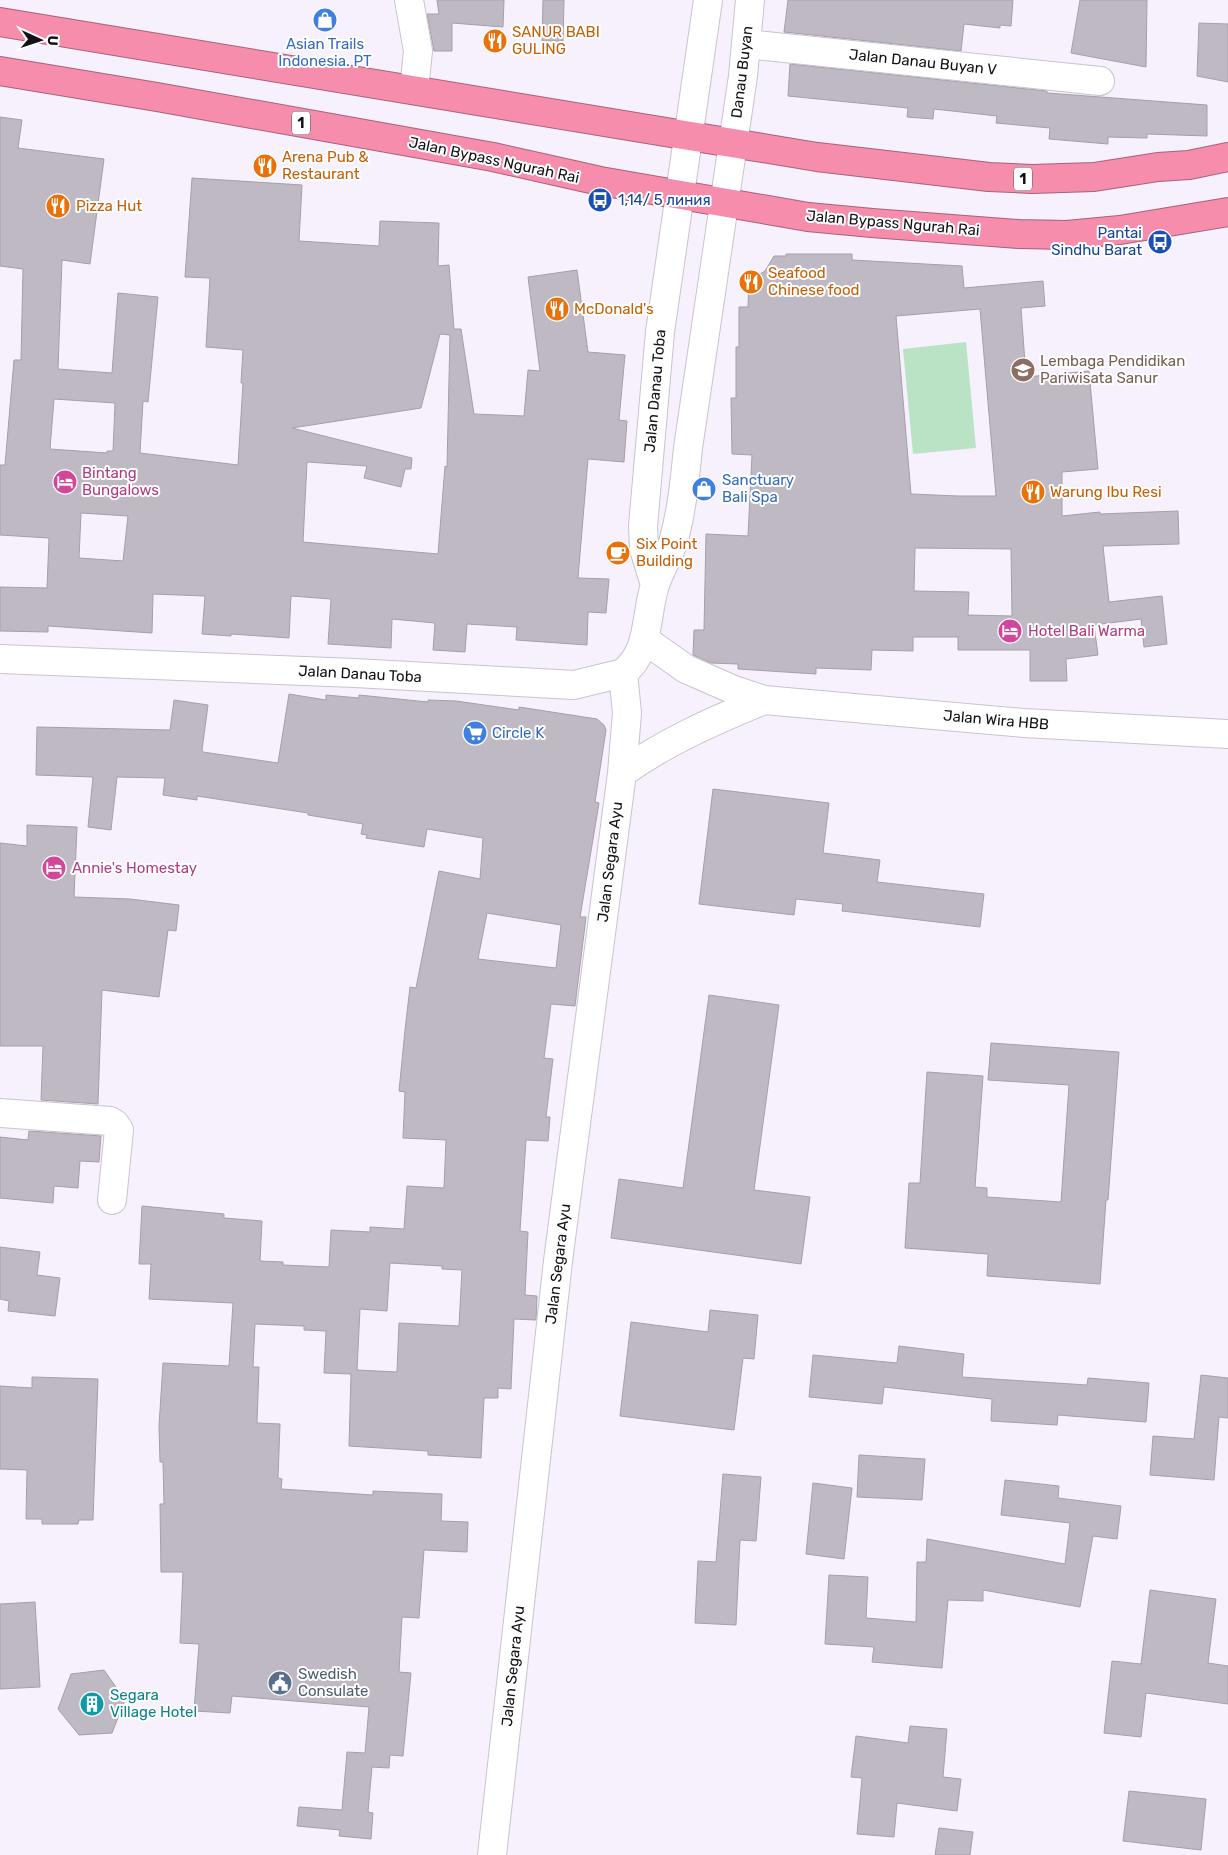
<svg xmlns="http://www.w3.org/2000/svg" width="1228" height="1855" viewBox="0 0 1228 1855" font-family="Rubik,sans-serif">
<rect width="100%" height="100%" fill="#f6f1fd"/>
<path fill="#bae3c6" d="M966 342 976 448 913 454 903 349Z"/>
<path fill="#bfb9c4" stroke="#a59faa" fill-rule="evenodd" d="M437 0H504L503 27 452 23V51H434L427 14H439Z
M543 0H564L563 41H542Z
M788 0H1013L1011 26 1000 25V28L964 24 961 51 784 32Z
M1080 0H1147L1146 67 1071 53Z
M1199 23 1228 24V82L1197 76Z
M790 64 1047 91V93L1207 105V136L1147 134V138L1108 137V144L1049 139 1050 128 996 123 997 116 934 109 933 119 907 117 908 108 788 96Z
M0 117 22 120 18 148 104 159 90 264 62 260 58 369 112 373 118 293 158 297 148 402 143 401 140 453 238 465 243 383H241L243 350 206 347 210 278 185 277 192 178 302 185 299 241 379 246 380 221 439 223 438 266 449 265 454 329H461L474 414 524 416 528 370 540 371 528 277 577 270 588 352 625 355 619 420 627 421 624 462 588 459 578 578 609 579 606 613 588 612 587 645 516 640 517 627 467 624 465 652 433 650 435 623 392 619 391 648 328 644 331 599 291 596 289 638 231 634V636L202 634 205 596 153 594 152 633 48 626V632L0 631V587L47 588 49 538 0 535V465H5L14 360H21L23 269 0 266ZM440 334 450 335 447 467 445 466 438 554 303 542 307 462 367 466 364 478 401 487 405 469H411L412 458 292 428 421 408ZM54 399 115 403 113 451H107V453L50 449ZM81 513 128 516 123 561 79 558Z
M786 254H852V260L962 266 964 288 1043 281 1045 306 1021 308 1026 377 1089 371 1098 469 1062 472V516L1100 512V514L1178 511 1179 544 1103 546 1109 602 1162 596 1167 644 1144 647 1141 619 1094 625 1098 655 1066 659 1067 681H1030V650H958V637H913V651L872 650 871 670 816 668V674L738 669V664L711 663 693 655 694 630H704L706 534 748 536 752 455 732 454 731 398H736V347H739V307H748L749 281 765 271 774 256H786ZM980 309 996 496H958L911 494 896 316ZM915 548 1011 549 1012 616 968 615 969 592 914 591Z
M289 694 326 700V695L359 698V695L428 702V700L456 701 519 710V707L597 719 604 725 606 730 595 802 599 803 580 917H586L575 1006 551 1004 544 1058 553 1059 546 1117H550L548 1141 526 1140 520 1231 528 1232 525 1295 537 1296 536 1320 514 1319 511 1389 498 1388V1398H484L481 1458 428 1455V1451L349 1446 351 1374 324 1373 326 1331 304 1330V1326L255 1324 253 1367H259L257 1423 280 1424 278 1478 282 1479 281 1489 373 1495V1491L442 1494 441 1521 468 1522 467 1552 424 1550 419 1618 402 1617 399 1672 411 1673 403 1756 390 1755 389 1768 372 1767 368 1812 373 1813 371 1839 339 1836 340 1830 297 1826 299 1807 342 1810 347 1752 365 1753 369 1707 232 1696 230 1713 194 1711 199 1644 180 1643 183 1572H161L160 1504H164L163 1462H160L159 1426 163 1363 229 1366 233 1303 149 1299 151 1264H139L142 1206 224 1214V1218L262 1221 260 1261 283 1262V1265L329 1267 331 1230 370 1232V1227L404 1229 407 1186 444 1188 446 1140 403 1138 405 1092 399 1091 405 1030 410 987 416 988 439 871 480 879 483 838 427 829 424 847 366 838 367 835 361 834 363 824 308 815V813L197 796V800L163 795 165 778 117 777 111 830 88 827 93 777 36 775 37 727 170 730 174 700 208 705 202 750 203 752 278 763ZM487 913 561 925 556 968 478 959ZM390 1263 442 1266V1269L462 1270 459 1326 399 1323 397 1372 357 1370 360 1309 387 1311Z
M713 789 829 803 823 853 880 860 877 882 984 894 980 927 842 911 843 904 796 899 794 915 699 904Z
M27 825 77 827 74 897 130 899 179 905 176 931 168 930 159 997 102 990 98 1104 41 1100 43 1046H0V843L27 846Z
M709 995 779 1005 754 1190 810 1197 801 1264 611 1238 619 1179 683 1188Z
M991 1043 1119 1052 1108 1200H1106L1100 1284 987 1276 988 1254 905 1248 909 1183H920L927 1072 983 1076 975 1187 987 1188V1197L1061 1202 1069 1085 988 1080Z
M29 1131 101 1136 99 1162 80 1161 78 1188 54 1186 53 1203 0 1198V1137L28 1140Z
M0 1247 40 1252 37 1275 60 1278 55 1316 8 1311 9 1301 0 1299Z
M710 1310 758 1315 754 1359 743 1358 734 1430 620 1416 631 1322 708 1332Z
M899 1346 964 1354 962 1377 1087 1385 1088 1378 1149 1383 1146 1422 1058 1415 1057 1425 991 1421 992 1399 884 1387 882 1404 809 1397 813 1355 897 1363Z
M1201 1375 1228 1378V1418L1219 1417 1214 1480 1150 1475 1153 1436 1194 1439Z
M32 1377 98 1379 93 1520H79L78 1524H42V1519H26L27 1470 0 1469V1386L32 1388Z
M859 1455 925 1459 922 1500 857 1497Z
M723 1474 761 1477 756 1541 740 1540 736 1625 695 1623 698 1561 716 1562Z
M1005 1480 1059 1486 1058 1498 1121 1506 1117 1539 1093 1536 1080 1607 983 1590V1601L948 1600 942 1668 872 1662 874 1647 825 1644 829 1575 868 1577 866 1618 916 1622 917 1562H926L927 1539 1065 1564 1070 1523 1001 1515Z
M813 1483 852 1488 844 1559 806 1554Z
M1150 1590 1216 1599 1208 1663 1228 1666V1704L1146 1693 1141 1737 1104 1733 1112 1661 1141 1664Z
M35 1602 40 1687 0 1689V1604Z
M104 1670 125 1700 112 1733 79 1735 58 1709 71 1674Z
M910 1726 947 1729 943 1777 961 1779 957 1811 897 1803 894 1837 857 1834 862 1778 851 1777 856 1736 908 1743Z
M1129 1791 1206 1799 1201 1850 1123 1841Z
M939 1828 973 1832 970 1855H935Z"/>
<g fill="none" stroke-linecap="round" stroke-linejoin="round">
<defs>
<path id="minor" d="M409 0 418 51 414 90
M746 44 1100 81
M655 585 644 549 643 526 660 332 708 0
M645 640 686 669 734 690 764 700 1024 723 1228 734
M0 659 355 673 574 685 623 673C651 651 645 615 655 585 660 569 670 555 674 539 682 509 685 478 688 448L743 76 750 0
M622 773C665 742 715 720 764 700
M0 1113 110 1121 115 1124 119 1130 112 1200
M492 1855 558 1261 622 773 627 713 623 673"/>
<path id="highway" d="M0 22 817 157 989 177 1032 179 1094 177 1158 167 1189 165 1228 157
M0 71 157 97 493 157 600 181 808 217 872 223 1019 234 1067 235 1120 230 1228 212"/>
</defs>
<use href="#minor" stroke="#c9c3cf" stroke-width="30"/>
<use href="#highway" stroke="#a76278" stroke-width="30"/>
<use href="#minor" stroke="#fff" stroke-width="28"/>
<use href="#highway" stroke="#f68dad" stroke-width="28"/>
</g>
<defs>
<symbol id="shop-disc" viewBox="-11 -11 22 22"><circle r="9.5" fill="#3f7fe0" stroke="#fff"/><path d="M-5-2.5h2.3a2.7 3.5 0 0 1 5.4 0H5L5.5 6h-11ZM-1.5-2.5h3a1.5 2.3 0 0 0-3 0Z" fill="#fff"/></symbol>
<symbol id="restaurant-disc" viewBox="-11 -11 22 22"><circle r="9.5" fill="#e8710a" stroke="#fff"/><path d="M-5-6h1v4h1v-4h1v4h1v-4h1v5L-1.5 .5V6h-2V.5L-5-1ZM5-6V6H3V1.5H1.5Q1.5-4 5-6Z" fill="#fff"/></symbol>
<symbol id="bus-disc" viewBox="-11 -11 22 22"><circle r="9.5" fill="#1a4fb4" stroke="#fff"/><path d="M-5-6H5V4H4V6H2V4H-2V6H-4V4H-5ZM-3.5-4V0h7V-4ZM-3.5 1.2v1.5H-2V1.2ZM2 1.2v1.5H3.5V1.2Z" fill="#fff"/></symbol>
<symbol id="school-disc" viewBox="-11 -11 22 22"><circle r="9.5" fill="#8d6e63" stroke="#fff"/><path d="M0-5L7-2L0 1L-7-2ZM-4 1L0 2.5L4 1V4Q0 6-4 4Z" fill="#fff"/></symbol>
<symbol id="hotel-disc" viewBox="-11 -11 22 22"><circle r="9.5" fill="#d1479c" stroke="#fff"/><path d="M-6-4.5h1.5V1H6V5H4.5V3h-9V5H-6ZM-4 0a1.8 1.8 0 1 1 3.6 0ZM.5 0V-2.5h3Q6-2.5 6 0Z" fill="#fff"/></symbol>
<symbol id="cafe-disc" viewBox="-11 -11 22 22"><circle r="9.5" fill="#e8710a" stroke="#fff"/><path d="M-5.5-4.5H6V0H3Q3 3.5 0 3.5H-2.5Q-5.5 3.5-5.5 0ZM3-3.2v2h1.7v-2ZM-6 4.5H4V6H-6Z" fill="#fff"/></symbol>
<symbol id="supermarket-disc" viewBox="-11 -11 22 22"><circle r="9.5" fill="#3f7fe0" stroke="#fff"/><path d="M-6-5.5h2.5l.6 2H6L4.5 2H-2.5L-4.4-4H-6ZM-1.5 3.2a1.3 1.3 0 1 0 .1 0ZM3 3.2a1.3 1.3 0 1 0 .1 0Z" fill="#fff"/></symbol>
<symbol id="civic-disc" viewBox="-11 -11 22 22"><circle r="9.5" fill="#5c6f8a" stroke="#fff"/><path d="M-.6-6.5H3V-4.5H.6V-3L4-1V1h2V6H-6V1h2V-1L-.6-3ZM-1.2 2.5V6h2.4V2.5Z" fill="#fff"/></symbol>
<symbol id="building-disc" viewBox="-11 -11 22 22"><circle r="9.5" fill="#0f9aa8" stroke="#fff"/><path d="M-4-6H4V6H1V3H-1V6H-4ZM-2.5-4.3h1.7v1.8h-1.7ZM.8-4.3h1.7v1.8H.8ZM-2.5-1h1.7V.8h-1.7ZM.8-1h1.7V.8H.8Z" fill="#fff"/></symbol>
</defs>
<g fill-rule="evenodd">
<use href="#shop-disc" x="311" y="6" width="28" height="28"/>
<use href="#restaurant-disc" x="481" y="27" width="28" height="28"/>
<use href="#restaurant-disc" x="251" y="152" width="28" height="28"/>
<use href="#bus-disc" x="586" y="186" width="28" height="28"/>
<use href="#restaurant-disc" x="44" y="192" width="28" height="28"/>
<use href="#bus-disc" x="1146" y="228" width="28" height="28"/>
<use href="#restaurant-disc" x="737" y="268" width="28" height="28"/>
<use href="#restaurant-disc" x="543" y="295" width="28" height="28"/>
<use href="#school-disc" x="1009" y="356" width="28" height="28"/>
<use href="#hotel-disc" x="51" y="468" width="28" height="28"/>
<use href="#shop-disc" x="690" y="475" width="28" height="28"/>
<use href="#restaurant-disc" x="1019" y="478" width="28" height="28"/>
<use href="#cafe-disc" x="604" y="539" width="28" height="28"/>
<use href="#hotel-disc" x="996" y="617" width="28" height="28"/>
<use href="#supermarket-disc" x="461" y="719" width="28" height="28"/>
<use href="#hotel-disc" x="40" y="854" width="28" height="28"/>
<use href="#civic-disc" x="266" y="1669" width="28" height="28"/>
<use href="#building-disc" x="78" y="1690" width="28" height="28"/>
</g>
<g text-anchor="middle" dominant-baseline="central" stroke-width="4" stroke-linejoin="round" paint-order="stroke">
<g fill="#fff" stroke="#5a585b" stroke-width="1">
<rect x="292" y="111.5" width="18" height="23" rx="4"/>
<rect x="1014" y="167.5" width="18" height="23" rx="4"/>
</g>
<g font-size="14" font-weight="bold" fill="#131115">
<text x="301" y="123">1</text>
<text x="1023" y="179">1</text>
</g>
<g font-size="15" fill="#c56008" stroke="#fff" text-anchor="start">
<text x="512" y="32">SANUR BABI<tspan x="512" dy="17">GULING</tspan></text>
<text x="282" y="157">Arena Pub &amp;<tspan x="282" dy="17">Restaurant</tspan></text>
<text x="76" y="206">Pizza Hut</text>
<text x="768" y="273">Seafood<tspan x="768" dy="17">Chinese food</tspan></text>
<text x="574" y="309">McDonald's</text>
<text x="1050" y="492">Warung Ibu Resi</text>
<text x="636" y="544">Six Point<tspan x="636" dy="17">Building</tspan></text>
</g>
<g font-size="15" fill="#366cbe" stroke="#fff" text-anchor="start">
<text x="325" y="44" text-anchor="middle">Asian Trails<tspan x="325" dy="17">Indonesia. PT</tspan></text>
<text x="722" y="480">Sanctuary<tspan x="722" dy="17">Bali Spa</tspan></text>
<text x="492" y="733">Circle K</text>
</g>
<g font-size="15" fill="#131115" stroke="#fff">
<text transform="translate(923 62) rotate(6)">Jalan Danau Buyan V</text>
<text transform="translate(742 72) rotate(-83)">Danau Buyan</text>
<text transform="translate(494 160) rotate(12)">Jalan Bypass Ngurah Rai</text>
<text transform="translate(893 223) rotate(5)">Jalan Bypass Ngurah Rai</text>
<text transform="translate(655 391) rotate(-85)">Jalan Danau Toba</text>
<text transform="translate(360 674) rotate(3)">Jalan Danau Toba</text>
<text transform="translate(996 720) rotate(5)">Jalan Wira HBB</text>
<text transform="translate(610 862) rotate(-83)">Jalan Segara Ayu</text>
<text transform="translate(558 1264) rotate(-83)">Jalan Segara Ayu</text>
<text transform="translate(513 1666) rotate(-84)">Jalan Segara Ayu</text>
</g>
<g font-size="15" fill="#164399" stroke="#fff" text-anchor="start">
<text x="618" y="200">1,14/ 5 линия</text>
<text x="1142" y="233" text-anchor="end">Pantai<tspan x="1142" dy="17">Sindhu Barat</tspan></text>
</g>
<g font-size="15" fill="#785e54" stroke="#fff" text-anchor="start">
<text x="1040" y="361">Lembaga Pendidikan<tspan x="1040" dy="17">Pariwisata Sanur</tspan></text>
</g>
<g font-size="15" fill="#b23c85" stroke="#fff" text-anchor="start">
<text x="82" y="473">Bintang<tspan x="82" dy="17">Bungalows</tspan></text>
<text x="1028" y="631">Hotel Bali Warma</text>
<text x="72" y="868">Annie's Homestay</text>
</g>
<g font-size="15" fill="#4e5e75" stroke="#fff" text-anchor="start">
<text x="298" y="1674">Swedish<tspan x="298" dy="17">Consulate</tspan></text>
</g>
<g font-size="15" fill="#0d838f" stroke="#fff" text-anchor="start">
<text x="110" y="1695">Segara<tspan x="110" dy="17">Village Hotel</tspan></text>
</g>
</g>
<g transform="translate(40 40) rotate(93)" stroke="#ffffff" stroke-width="4" paint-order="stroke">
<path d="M0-4L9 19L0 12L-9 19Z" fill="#131115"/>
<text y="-8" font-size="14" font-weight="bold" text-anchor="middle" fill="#131115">U</text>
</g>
</svg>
